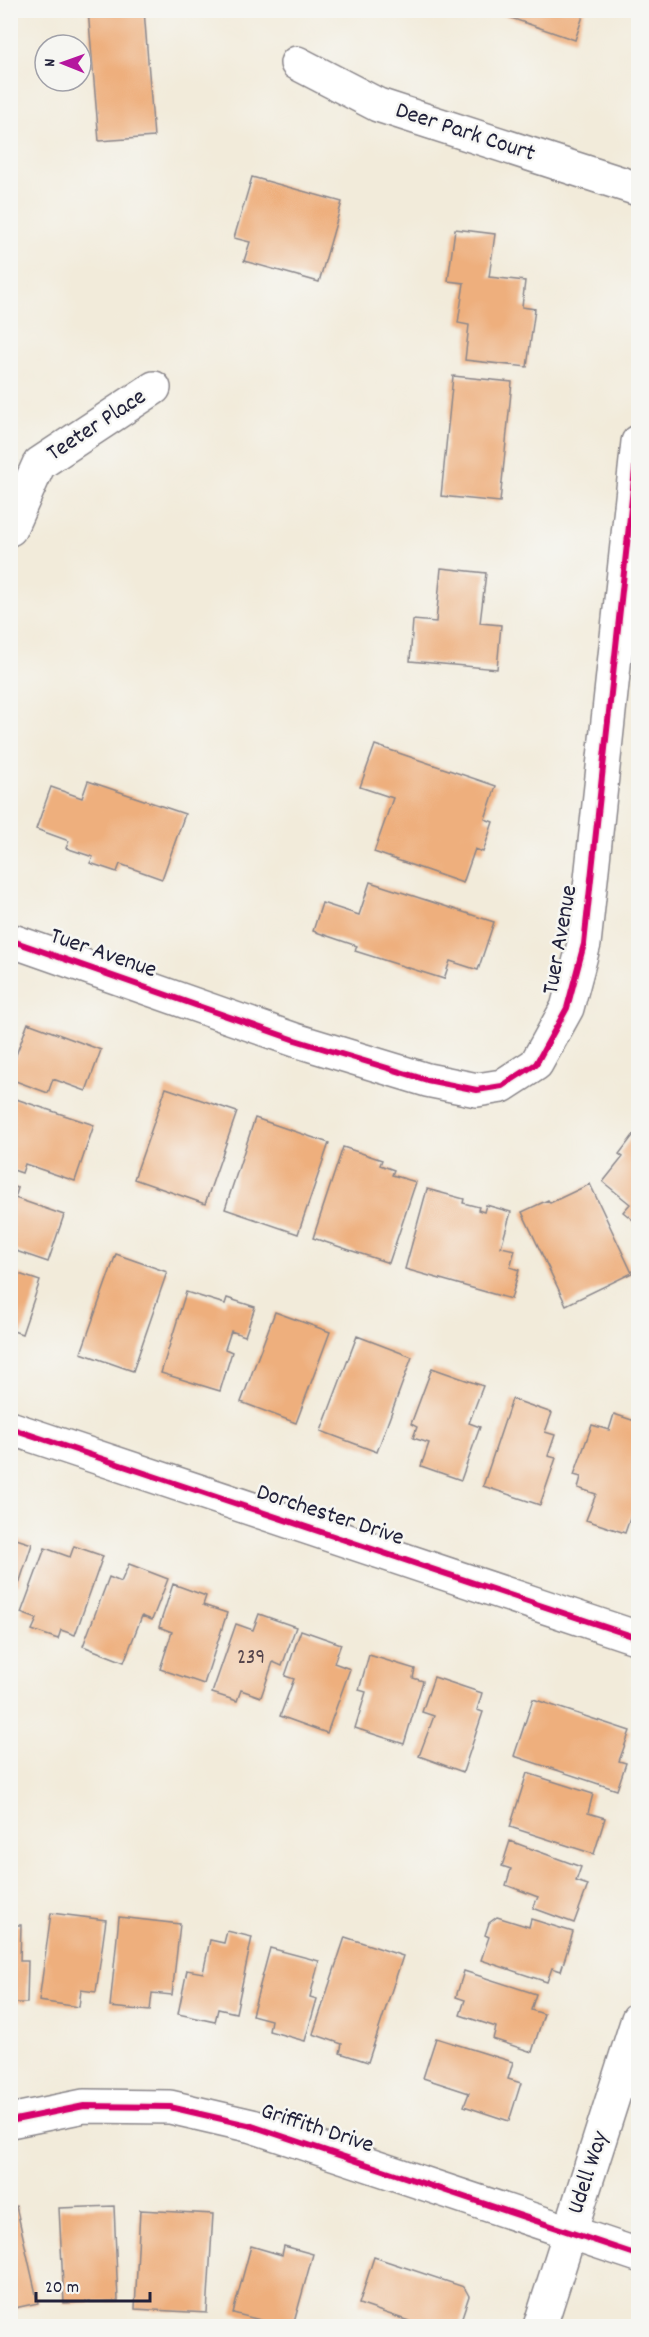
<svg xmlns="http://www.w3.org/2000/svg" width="649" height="2337" viewBox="0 0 649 2337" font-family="Dekko,sans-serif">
<rect width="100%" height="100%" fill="#f6f6f2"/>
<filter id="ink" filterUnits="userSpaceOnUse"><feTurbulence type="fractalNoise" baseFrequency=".0167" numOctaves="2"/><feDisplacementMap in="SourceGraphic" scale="12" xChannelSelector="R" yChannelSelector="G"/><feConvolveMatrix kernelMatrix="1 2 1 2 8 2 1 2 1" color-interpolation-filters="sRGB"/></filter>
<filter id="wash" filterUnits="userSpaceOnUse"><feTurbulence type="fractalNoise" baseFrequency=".008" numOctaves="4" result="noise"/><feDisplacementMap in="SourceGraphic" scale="24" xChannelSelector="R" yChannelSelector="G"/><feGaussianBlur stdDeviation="1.35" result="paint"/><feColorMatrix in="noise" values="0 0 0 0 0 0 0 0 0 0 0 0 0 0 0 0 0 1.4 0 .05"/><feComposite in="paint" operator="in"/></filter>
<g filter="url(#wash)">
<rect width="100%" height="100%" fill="#f2ebda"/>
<g id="blocks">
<path fill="#eeaf7d" d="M88 10H144L154 137 99 141Z
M488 10H585L575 40Z
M252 177 342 202 319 282 244 261 250 242 234 238Z
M455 229 495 234 489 277 525 281 522 307 535 309 527 367 465 360 469 325 458 323 464 283 448 281Z
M453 376 512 382 500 502 441 496Z
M441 568 486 573 480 623 501 625 497 669 410 661 413 620 436 622Z
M375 745 496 786 485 819 493 822 483 852 475 849 463 883 374 852 393 798 360 787Z
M88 781 185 814 162 879 120 864 117 872 90 863 93 857 66 848 69 841 36 829 51 787 82 798Z
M370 882 494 922 478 970 450 961 444 979 355 951 357 946 313 931 322 903 359 915Z
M28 1023 101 1050 86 1091 53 1079 48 1093 10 1079V1071Z
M166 1088 237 1112 205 1204 134 1179Z
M10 1097 94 1125 75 1181 25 1164 22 1173 10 1169Z
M255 1118 329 1143 298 1234 225 1209Z
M638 1129V1224L623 1212 630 1204 603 1182 623 1157 619 1154Z
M343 1147 382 1160 380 1165 394 1170 392 1175 416 1182 389 1263 313 1238Z
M590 1184 632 1273 566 1305 522 1212 548 1200 550 1203Z
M10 1186 18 1188 15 1198 64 1215 48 1262 10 1249Z
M427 1189 464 1199 463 1203 479 1207 478 1210 484 1212 486 1205 511 1212 501 1247 515 1250 510 1267 519 1270 511 1299 405 1269Z
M116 1254 167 1272 133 1371 81 1353Z
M10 1271 40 1281 22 1334 10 1330Z
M186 1292 225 1304 227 1298 255 1307 245 1336 231 1331 225 1349 232 1352 220 1391 161 1373Z
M275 1312 330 1332 296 1423 241 1402Z
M357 1336 412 1357 377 1452 321 1431Z
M432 1368 483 1386 469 1423 480 1427 461 1480 421 1466 429 1443 413 1438 417 1427 411 1424Z
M512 1399 552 1413 545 1432 555 1435 548 1456 556 1458 540 1505 483 1486Z
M614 1414 638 1422V1495L625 1533 586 1520 596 1494 578 1488 581 1477 574 1475 592 1425 609 1430Z
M10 1537 32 1544 19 1584 13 1583 11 1589Z
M74 1546 103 1556 75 1635 61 1630 58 1639 32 1630 37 1619 21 1613 45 1548 70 1557Z
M129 1564 168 1579 152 1620 142 1616 124 1662 83 1646 109 1577 121 1582Z
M173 1584 206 1596 203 1605 227 1613 204 1684 160 1669 172 1632 159 1627Z
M259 1614 296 1627 282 1666 273 1662 261 1697 241 1690 237 1701 212 1693 236 1624 253 1630Z
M301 1630 341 1644 334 1663 350 1669 327 1733 280 1716 294 1679 285 1676Z
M369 1655 415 1669 413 1678 423 1681 404 1744 355 1728 366 1692 359 1690Z
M434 1677 482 1693 477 1710 483 1712 463 1772 419 1756 434 1716 422 1712Z
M533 1699 630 1731 619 1761 626 1763 617 1790 514 1756Z
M527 1773 593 1794 588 1813 605 1818 594 1854 510 1827Z
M510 1841 581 1867 576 1881 588 1885 574 1923 533 1908 538 1897 506 1885 511 1869 502 1866Z
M51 1913 106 1920 96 1992 81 1990 79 2007 39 2001Z
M119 1917 180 1924 172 1995 152 1993 150 2011 110 2007Z
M497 1917 529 1927 531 1919 573 1932 561 1971 552 1968 547 1982 481 1960 489 1937 485 1935 489 1923Z
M10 1925H21L20 1961H28L27 2003H10Z
M227 1931 252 1937 236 2013 218 2009 215 2022 178 2014 187 1970 203 1973 210 1940 224 1943Z
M345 1937 403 1956 368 2062 340 2053 342 2044 313 2034Z
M270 1948 319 1961 310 1997 317 1999 305 2041 269 2031 271 2020 252 2015Z
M464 1971 536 1994 531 2010 544 2014 532 2052 493 2039 496 2027 460 2015 465 2000 456 1997Z
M436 2038 513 2062 508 2079 521 2083 509 2121 464 2106 469 2093 423 2078Z
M16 2206 38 2303 10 2309V2207Z
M114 2206 118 2301 64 2303 59 2208Z
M140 2210 213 2214 207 2313 135 2309Z
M251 2246 282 2255 284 2246 313 2254 293 2326H283L233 2313Z
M374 2257 464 2287 469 2296 459 2326H407L409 2321 359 2304Z"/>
</g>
</g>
<g filter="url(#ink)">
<use href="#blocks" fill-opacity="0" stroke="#8a868a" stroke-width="1.5"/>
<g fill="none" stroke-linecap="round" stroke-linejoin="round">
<defs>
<path id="street" d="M297 63 378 105 638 189
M10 529 39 464 154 388
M10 940 295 1040 427 1080 477 1090 502 1086 536 1064 567 1008 584 944 638 442
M10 1428 638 1638
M10 2121 84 2106 170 2107 252 2126 638 2255
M540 2326 638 2019"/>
</defs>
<use href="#street" stroke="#8a868a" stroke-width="36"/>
<use href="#street" stroke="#fff" stroke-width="33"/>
<defs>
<path id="cycleway" d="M10 940 295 1040 427 1080 477 1090 502 1086 536 1064 567 1008 584 944 638 442
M10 1428 638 1638
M10 2121 84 2106 170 2107 252 2126 638 2255"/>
</defs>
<use href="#cycleway" stroke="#f6f6f2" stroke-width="10"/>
<use href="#cycleway" stroke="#d6006c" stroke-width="6"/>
</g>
</g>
<g text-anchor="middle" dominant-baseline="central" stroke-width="5" stroke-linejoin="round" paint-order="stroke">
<g font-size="21" fill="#55454c">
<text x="251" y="1659">239</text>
</g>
<g font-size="24" fill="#22223b" stroke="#f6f6f2">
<text transform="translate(465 133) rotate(18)">Deer Park Court</text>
<text transform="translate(97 426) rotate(-33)">Teeter Place</text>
<text transform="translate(561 940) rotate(-80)">Tuer Avenue</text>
<text transform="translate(103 954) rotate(19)">Tuer Avenue</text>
<text transform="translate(330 1516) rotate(18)">Dorchester Drive</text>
<text transform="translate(317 2129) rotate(18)">Griffith Drive</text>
<text transform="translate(589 2173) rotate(-72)">Udell Way</text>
</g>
</g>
<rect width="649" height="2337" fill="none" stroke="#f6f6f2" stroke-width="36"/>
<g transform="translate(63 63) rotate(271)"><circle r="28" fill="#f6f6f2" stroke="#a1a1a9" stroke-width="1.5"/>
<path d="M0-4.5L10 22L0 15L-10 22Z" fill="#b5179e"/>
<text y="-9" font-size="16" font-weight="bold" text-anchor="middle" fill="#22223b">N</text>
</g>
<path d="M36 2292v9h114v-9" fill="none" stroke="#22223b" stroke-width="3"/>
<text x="45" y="2292" font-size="18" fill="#22223b" stroke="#f6f6f2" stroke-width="4.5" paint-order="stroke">20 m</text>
</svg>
